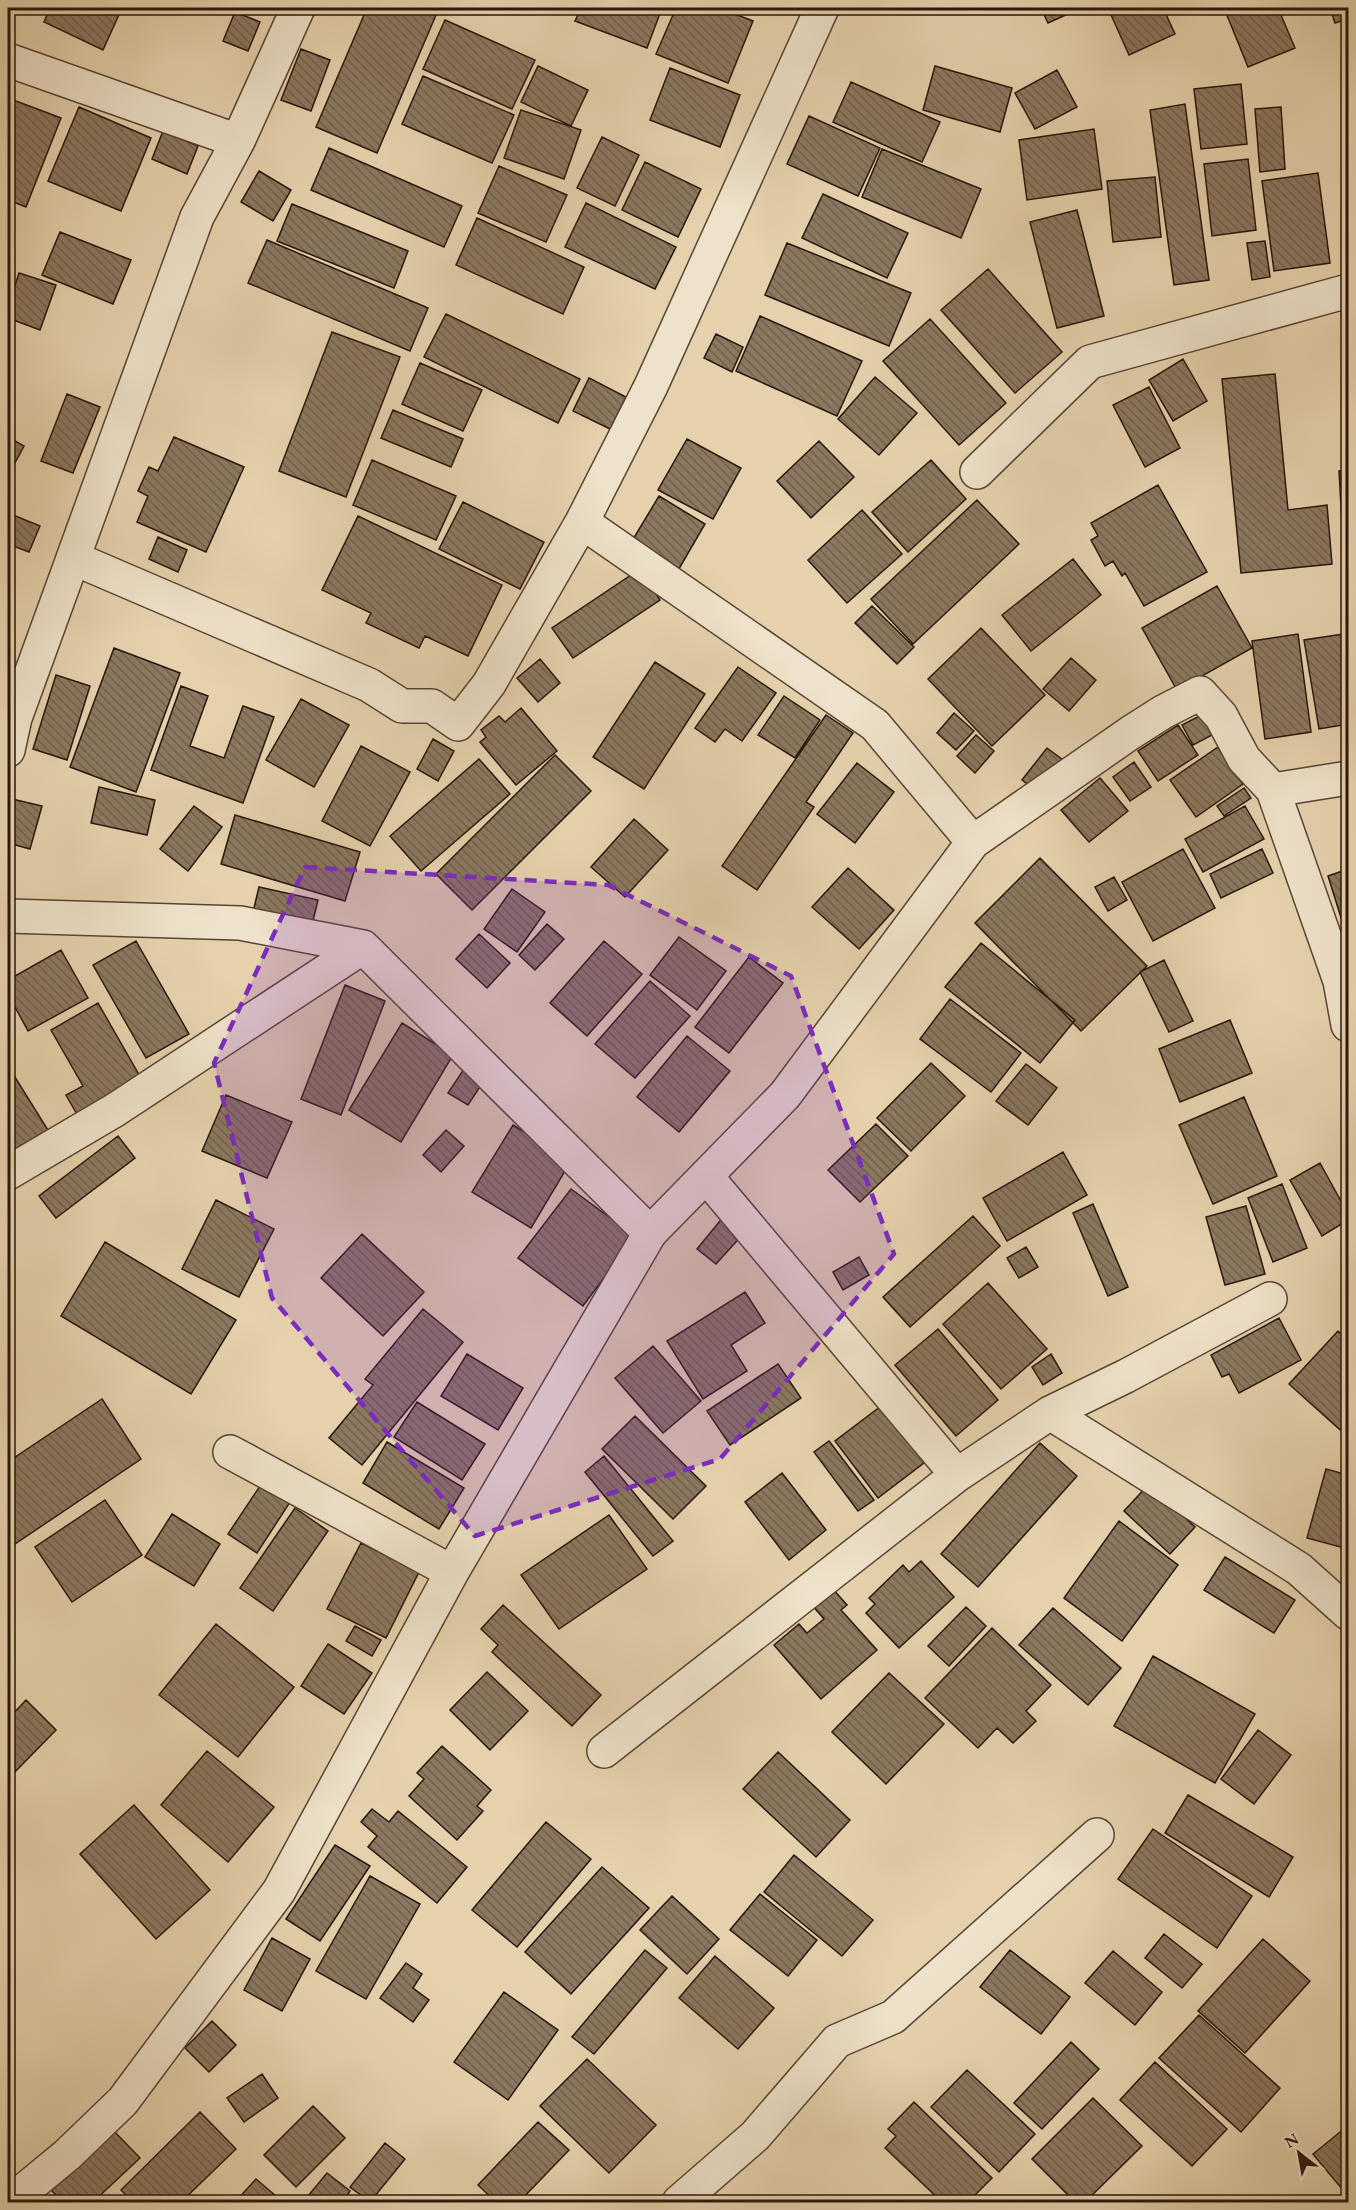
<svg xmlns="http://www.w3.org/2000/svg" width="1356" height="2210" viewBox="0 0 1356 2210" font-family="'EB Garamond',serif">
<defs>
<pattern id="building-back-hatch" width="6" height="6" patternUnits="userSpaceOnUse" patternTransform="scale(1.5)"><rect width="6" height="6" fill="#8b7860"/><path d="M-1 5l2 2M0 0l6 6M5-1l2 2" fill="none" stroke="#72614e"/></pattern>
</defs>
<rect width="100%" height="100%" fill="#e5d2ad"/>
<filter id="stains"><feTurbulence type="fractalNoise" baseFrequency=".00333" numOctaves="4"/><feColorMatrix values="0 0 0 0 .2 0 0 0 0 .09 0 0 0 0 .02 0 0 0 .5 -.17"/></filter>
<radialGradient id="worn" r=".72"><stop offset=".6" stop-color="#630" stop-opacity="0"/><stop offset="1" stop-color="#630" stop-opacity=".3"/></radialGradient>
<path fill="url(#building-back-hatch)" stroke="#29160d" stroke-width="1.5" d="M50 8H122L103 50 44 22Z
M367 8H439L377 153 316 127Z
M581 8H662L647 48 575 21Z
M676 8H719L753 21 728 83 656 54Z
M1041 8H1081L1048 23Z
M1108 8H1163L1175 34 1129 55Z
M1224 8H1278L1295 48 1248 67Z
M1330 8H1348V19L1335 23Z
M235 12 260 22 248 51 223 41Z
M445 20 535 60 512 109 423 69Z
M301 49 330 60 311 111 281 100Z
M538 66 588 90 571 126 521 102Z
M935 66 1012 88 1000 132 923 110Z
M670 68 740 95 720 147 650 120Z
M1057 70 1077 107 1035 129 1015 93Z
M423 76 514 115 492 163 402 124Z
M851 82 940 122 922 162 833 122Z
M1241 84 1247 144 1201 149 1194 89Z
M8 98 61 118 26 207 8 200Z
M1185 104 1209 280 1174 285 1150 110Z
M79 107 151 138 121 211 48 181Z
M1281 107 1285 169 1260 172 1255 109Z
M521 110 581 130 564 179 504 158Z
M809 116 880 148 858 196 787 164Z
M1094 129 1102 189 1027 200 1019 140Z
M163 131 198 146 187 174 152 159Z
M602 137 639 155 615 206 577 188Z
M329 148 462 206 444 247 311 190Z
M882 149 981 189 961 238 862 197Z
M1248 159 1256 230 1212 236 1204 164Z
M645 162 701 189 678 237 622 210Z
M499 166 567 195 546 242 478 213Z
M259 171 291 190 273 221 241 202Z
M1318 173 1330 263 1274 271 1262 181Z
M1155 177 1161 237 1113 242 1107 181Z
M823 194 908 233 887 278 802 238Z
M586 203 676 247 655 289 565 247Z
M292 204 408 251 394 288 277 241Z
M1077 210 1104 316 1057 328 1030 222Z
M477 218 584 267 563 314 456 265Z
M60 232 131 260 113 304 42 275Z
M267 240 428 308 410 351 248 283Z
M1265 241 1270 277 1252 280 1247 243Z
M787 243 911 293 889 346 765 295Z
M988 269 1062 352 1015 393 941 310Z
M19 273 56 285 40 330 8 318V307Z
M446 314 580 379 558 423 424 357Z
M760 316 862 361 837 416 736 371Z
M930 319 1006 403 959 445 883 361Z
M332 332 400 357 346 497 279 471Z
M716 334 743 347 732 372 704 358Z
M1183 359 1207 401 1173 421 1149 380Z
M420 363 482 390 463 431 402 404Z
M1275 374 1288 510 1327 505 1332 564 1241 573 1222 379Z
M875 377 917 413 879 455 838 419Z
M589 378 626 397 610 429 573 411Z
M1149 387 1180 448 1145 467 1113 405Z
M67 394 100 407 73 473 41 461Z
M393 410 463 439 451 467 381 438Z
M8 437 24 446 8 476Z
M174 437 244 467 206 552 137 522 148 496 138 491 149 467 158 471Z
M687 439 741 468 713 519 658 490Z
M819 441 854 477 811 518 777 481Z
M372 460 456 496 436 540 353 505Z
M931 460 966 499 908 552 872 512Z
M1348 470V523L1342 524 1339 471Z
M1158 485 1207 572 1144 606 1125 573 1122 576 1113 561 1105 566 1091 540 1098 536 1091 523Z
M659 496 705 524 676 574 629 546Z
M977 500 1019 544 913 644 871 599Z
M463 502 544 542 520 589 439 549Z
M862 510 902 554 847 603 808 560Z
M13 515 40 526 29 552 8 544V527Z
M358 516 502 585 468 656 425 636 419 648 366 623 371 613 322 590Z
M158 537 187 550 178 572 149 559Z
M1348 555V608L1342 556Z
M1073 559 1101 595 1031 651 1002 615Z
M640 569 660 600 573 658 552 628Z
M1217 586 1252 648 1177 690 1142 628Z
M872 606 914 647 897 664 855 623Z
M981 628 1045 695 992 746 928 679Z
M1298 634 1311 732 1265 739 1252 641Z
M1343 634 1348 665V724L1319 729 1304 640Z
M114 648 180 673 136 792 70 767Z
M1071 658 1096 680 1069 711 1043 689Z
M540 659 560 683 538 702 517 678Z
M655 662 705 694 644 789 593 757Z
M738 667 776 693 742 741 725 729 715 742 695 728Z
M56 675 90 686 67 760 33 749Z
M181 686 208 696 190 746 224 758 243 706 274 717 243 803 151 770Z
M784 696 820 720 795 758 758 735Z
M301 699 349 725 314 787 266 760Z
M521 708 557 751 516 785 480 742 486 737 481 730 499 716 505 722Z
M954 713 974 731 956 750 937 733Z
M1203 714 1214 734 1193 745 1182 725Z
M826 715 853 733 806 802 814 807 757 890 722 866Z
M1178 725 1198 755 1158 781 1138 751Z
M976 735 994 751 975 773 957 756Z
M433 739 454 751 438 781 417 769Z
M361 746 410 772 370 846 322 821Z
M1218 747 1243 784 1196 817 1170 780Z
M1047 748 1063 760 1037 792 1022 780Z
M555 755 591 791 472 910 436 874Z
M479 759 510 794 421 871 390 836Z
M1134 762 1151 787 1130 801 1113 777Z
M857 763 894 792 855 843 817 814Z
M1100 778 1128 811 1089 842 1061 810Z
M99 787 155 800 147 835 91 823Z
M1244 788 1251 798 1224 816 1217 806Z
M8 798 42 806 30 849 8 843Z
M194 806 222 827 188 871 160 849Z
M1245 806 1264 839 1203 872 1185 839Z
M235 815 360 852 345 901 221 864Z
M634 819 668 850 625 897 591 867Z
M1183 849 1215 908 1153 941 1122 882Z
M1262 849 1273 873 1221 898 1210 874Z
M1040 858 1147 966 1081 1031 975 923Z
M848 868 894 910 859 949 812 907Z
M1348 869V940L1328 876Z
M1114 877 1127 900 1108 911 1095 887Z
M259 887 318 900 312 925 253 912Z
M512 889 545 912 517 952 484 929Z
M547 924 564 939 535 970 519 955Z
M479 934 510 963 487 988 456 959Z
M679 937 726 971 697 1010 650 975Z
M136 941 189 1034 146 1058 93 965Z
M604 941 642 974 587 1036 550 1003Z
M981 943 1075 1020 1040 1063 945 987Z
M61 950 88 998 28 1031 8 994V980Z
M749 957 783 983 729 1053 695 1027Z
M1164 960 1193 1021 1169 1032 1140 972Z
M650 981 690 1016 635 1078 595 1044Z
M345 985 385 1001 341 1115 301 1099Z
M950 999 1021 1053 991 1092 920 1039Z
M98 1003 142 1080 78 1116 66 1095 83 1086 51 1030Z
M1230 1020 1252 1073 1180 1102 1159 1049Z
M402 1023 453 1055 401 1142 349 1110Z
M687 1036 730 1071 679 1132 637 1097Z
M468 1063 487 1076 468 1105 448 1093Z
M931 1063 965 1096 911 1151 877 1118Z
M1026 1064 1057 1088 1028 1125 996 1101Z
M8 1066 51 1135 8 1163Z
M226 1095 292 1122 267 1178 202 1151Z
M1244 1097 1277 1176 1213 1204 1179 1125Z
M876 1124 908 1156 860 1202 828 1170Z
M513 1125 571 1161 531 1228 472 1192Z
M446 1130 464 1146 441 1172 423 1155Z
M118 1136 135 1158 56 1218 39 1196Z
M1063 1152 1087 1195 1007 1241 983 1198Z
M1320 1163 1348 1214V1220L1322 1236 1290 1180Z
M1282 1184 1307 1248 1273 1262 1248 1198Z
M571 1189 635 1236 583 1306 518 1258Z
M216 1200 274 1229 239 1297 182 1269Z
M1093 1204 1128 1287 1108 1296 1073 1213Z
M1246 1206 1265 1274 1225 1285 1206 1217Z
M724 1216 744 1233 716 1264 697 1249Z
M973 1216 1000 1246 910 1327 883 1297Z
M362 1234 424 1292 383 1336 321 1278Z
M105 1242 236 1320 191 1394 61 1316Z
M1026 1247 1038 1267 1019 1278 1007 1258Z
M859 1257 869 1275 843 1290 833 1272Z
M988 1283 1047 1349 1001 1389 943 1324Z
M745 1292 765 1323 731 1345 747 1371 703 1399 667 1341Z
M423 1309 463 1342 362 1465 329 1438 373 1385 365 1379Z
M1279 1318 1301 1360 1239 1393 1229 1374 1222 1377 1211 1355Z
M938 1329 998 1400 956 1436 895 1365Z
M1338 1331 1348 1340V1437L1289 1384Z
M653 1346 701 1401 663 1433 615 1378Z
M467 1354 523 1388 498 1430 441 1396Z
M1051 1354 1062 1373 1043 1385 1032 1367Z
M778 1364 801 1398 730 1445 707 1411Z
M102 1399 141 1459 15 1544 8 1533V1504L12 1501 8 1495V1462Z
M889 1400 933 1456 878 1498 835 1441Z
M417 1402 485 1444 462 1480 394 1437Z
M635 1416 706 1486 673 1519 602 1449Z
M829 1441 874 1500 858 1511 814 1452Z
M387 1442 464 1488 439 1529 363 1483Z
M1040 1443 1077 1476 978 1587 941 1554Z
M604 1456 673 1541 653 1556 585 1472Z
M1326 1469 1348 1475V1549L1307 1538Z
M782 1473 826 1530 789 1560 745 1502Z
M264 1480 292 1499 257 1553 228 1534Z
M1149 1484 1195 1527 1170 1554 1124 1511Z
M105 1500 142 1555 72 1602 35 1547Z
M295 1508 328 1531 273 1611 240 1588Z
M172 1514 220 1544 194 1586 145 1557Z
M609 1515 647 1569 559 1629 521 1575Z
M1119 1521 1178 1565 1122 1641 1064 1598Z
M361 1543 419 1572 386 1638 327 1609Z
M1225 1557 1295 1600 1274 1633 1204 1590Z
M921 1561 954 1597 899 1648 866 1613 875 1604 869 1598 903 1565 909 1572Z
M832 1588 847 1605 841 1610 877 1650 821 1699 774 1645 799 1624 807 1633 824 1619 812 1605Z
M503 1605 601 1695 572 1726 492 1652 498 1645 481 1629Z
M966 1607 986 1626 949 1666 928 1646Z
M1053 1608 1121 1668 1088 1705 1019 1645Z
M216 1624 294 1687 238 1757 159 1695Z
M355 1626 381 1640 372 1656 346 1641Z
M992 1628 1051 1685 1026 1711 1036 1721 1013 1743 997 1728 978 1748 925 1698Z
M328 1644 372 1673 344 1714 301 1686Z
M1153 1656 1255 1714 1215 1783 1114 1726Z
M487 1672 528 1711 490 1750 450 1710Z
M889 1673 944 1724 886 1784 832 1732Z
M26 1700 56 1730 8 1779V1719Z
M1258 1730 1291 1755 1254 1804 1221 1779Z
M442 1746 491 1790 477 1806 483 1811 457 1840 409 1796 424 1779 417 1773Z
M207 1751 274 1807 228 1862 161 1805Z
M778 1752 850 1820 816 1857 743 1789Z
M1188 1795 1293 1857 1269 1897 1165 1833Z
M134 1805 210 1890 156 1939 80 1854Z
M372 1809 389 1822 398 1811 467 1867 437 1903 368 1847 377 1836 361 1822Z
M546 1822 591 1859 517 1947 472 1910Z
M1153 1829 1252 1896 1217 1948 1118 1879Z
M335 1845 370 1866 320 1941 286 1919Z
M794 1855 873 1920 842 1956 764 1892Z
M602 1867 649 1908 571 1994 525 1952Z
M370 1876 420 1904 366 1999 316 1971Z
M760 1894 817 1940 788 1976 730 1930Z
M672 1896 719 1939 687 1974 640 1930Z
M1164 1934 1202 1964 1182 1988 1145 1958Z
M272 1938 310 1959 282 2011 244 1990Z
M1263 1939 1310 1981 1245 2053 1198 2011Z
M645 1950 667 1968 594 2054 572 2037Z
M1010 1950 1070 1997 1041 2034 980 1987Z
M1113 1951 1162 1992 1135 2025 1085 1983Z
M715 1956 774 2008 738 2049 679 1998Z
M406 1963 422 1974 413 1988 429 2000 413 2022 380 1998Z
M504 1992 558 2030 508 2100 454 2062Z
M1199 2015 1280 2088 1241 2132 1159 2058Z
M212 2021 236 2045 209 2072 185 2048Z
M1071 2042 1099 2069 1042 2129 1014 2103Z
M587 2059 656 2125 609 2173 540 2106Z
M1155 2062 1227 2129 1192 2166 1120 2100Z
M967 2070 1035 2134 999 2172 931 2107Z
M262 2074 278 2098 244 2122 227 2098Z
M1093 2098 1142 2146 1085 2202H1075L1032 2159Z
M914 2102 992 2178 968 2202H942L885 2148 896 2136 888 2129Z
M313 2106 345 2138 296 2187 264 2155Z
M200 2112 236 2149 181 2202H133L121 2190Z
M538 2122 569 2150 519 2202H496L478 2185Z
M110 2127 140 2158 93 2202H63L48 2187Z
M1345 2128 1348 2132V2183L1342 2189 1313 2154Z
M385 2143 405 2159 370 2202 350 2187Z
M327 2173 350 2191 343 2202H303Z
M256 2179 283 2202H235Z"/>
<g fill="none" stroke-linecap="round" stroke-linejoin="round">
<defs>
<path id="minor" d="M8 60 238 141
M977 472 1090 362 1348 291
M582 522 875 725 973 842
M73 558 369 685 402 706H432L458 724 489 684 582 522 651 386 822 8
M8 750 15 718 197 217 238 141 298 8
M1273 790 1348 778
M8 916 240 923 363 947 650 1233
M8 1173 115 1110 363 947
M706 1176 957 1475
M1050 1413 1299 1569 1348 1613
M230 1452 452 1572
M604 1751 957 1475 1050 1413 1126 1376 1270 1299
M10 2202 67 2155 123 2101 279 1891 452 1572 650 1233 785 1095 973 842 1130 733 1163 712 1200 693 1221 716 1244 759 1273 790 1340 981 1348 1025
M679 2202 755 2136 837 2041 893 2017 1097 1835"/>
</defs>
<use href="#minor" stroke="#584535" stroke-width="36"/>
<use href="#minor" stroke="#eee2ca" stroke-width="33"/>
</g>
<path fill="#7b2cbf" fill-opacity="0.2" stroke="#7b2cbf" stroke-width="4.5" stroke-dasharray="12 8" stroke-linejoin="round" d="M305 867 608 885 791 976 894 1254 720 1459 475 1536 272 1298 214 1063Z"/>
<rect width="1356" height="2210" fill="none" stroke="#e5d2ad" stroke-width="30"/>
<rect x="9" y="9" width="1338" height="2192" fill="none" stroke="#29160d" stroke-width="3"/>
<rect x="15" y="15" width="1326" height="2180" fill="none" stroke="#29160d" stroke-width="1.5"/>
<g transform="translate(1299 2153) rotate(329)" stroke="#eee2ca" stroke-width="4.5" paint-order="stroke">
<path d="M0-4.5L10 22L0 15L-10 22Z" fill="#29160d"/>
<text y="-9" font-size="16" font-weight="bold" text-anchor="middle" fill="#29160d">N</text>
</g>
<rect width="100%" height="100%" filter="url(#stains)"/>
<rect width="100%" height="100%" fill="url(#worn)"/>
</svg>
